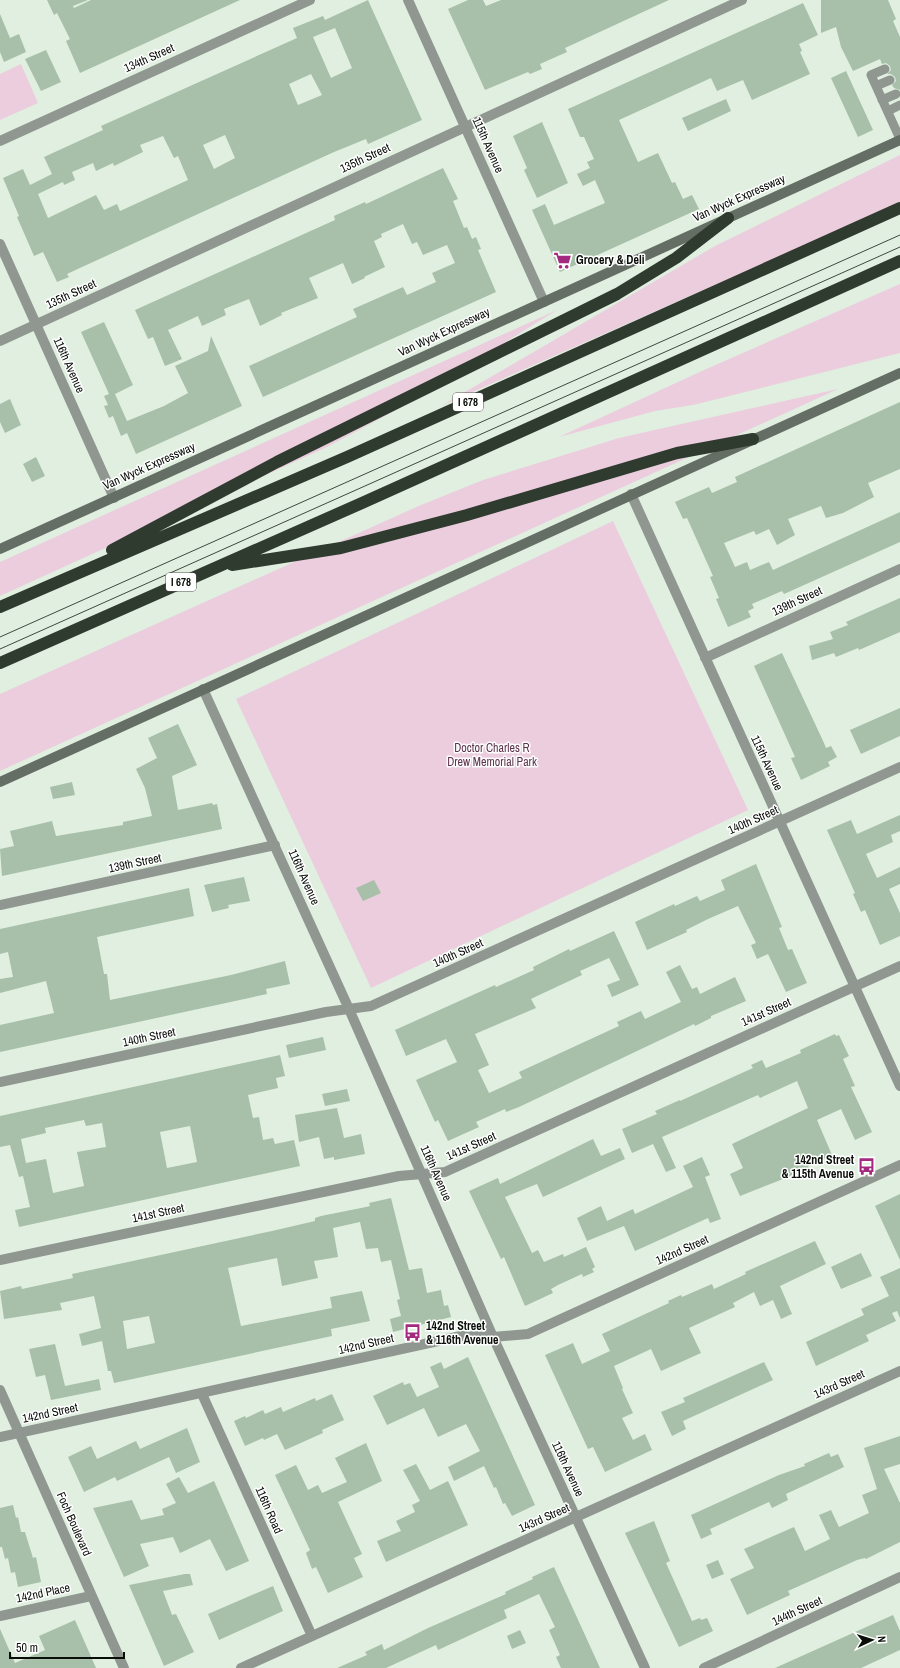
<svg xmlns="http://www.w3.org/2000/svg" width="900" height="1668" viewBox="0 0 900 1668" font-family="'Archivo Narrow',sans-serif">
<rect width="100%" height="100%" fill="#e0efe0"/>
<path fill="#ebcdde" d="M21 64 38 103 0 120V74Z
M900 155V203L441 406 715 246Z
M900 284V353L693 405 655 411 559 437 704 370Z
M557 310 398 409 327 447 0 596V562Z
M838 389 0 771V694L421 505 483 480 619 438Z
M613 521 748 810 371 988 236 699Z"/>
<path fill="#a8c0a9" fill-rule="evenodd" d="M47 0H88L73 6 74 8 91 0H240L80 73 66 41 70 39 57 13 54 15Z
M368 0 422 120 368 144 366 139 334 152 82 267 67 274 69 277 57 282 43 252 34 256 17 217 19 216 3 178 23 169 30 185 52 174 44 157 103 130 101 126 297 38 293 28 323 16 325 20ZM335 28 352 68 331 78 313 37ZM311 74 322 95 298 105 289 84ZM225 135 235 158 214 169 203 145ZM163 136 174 158 178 156 188 180 120 211 117 204 104 210 96 195 48 218 38 194 63 182 64 185 75 180 72 172 93 163 96 171 113 163 114 166 143 152 140 145Z
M468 0H483L486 6 501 0H669L565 48 567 52 540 64 542 69 530 74 528 72 485 90 448 9Z
M821 0H888L896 19 893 21 900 37V90L894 88 892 85 896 81 895 77 891 74H887L891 70 890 66 886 63 882 64 880 59 853 71 841 47 836 27 821 33Z
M803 3 818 35 799 44 802 51 800 52 810 74 752 100 743 80 717 91 711 78 619 120 638 162 658 153 672 183 675 182 683 199 692 195 699 209 560 272 532 210 545 204 554 225 605 203 595 180 583 186 577 174 590 168 587 162 594 159 584 137H580L568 109Z
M0 14 10 38 19 34 26 52 4 62 0 52Z
M46 50 61 82 41 91 25 59Z
M846 71 873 130 858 137 831 78Z
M726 99 731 111 688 131 682 118Z
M542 122 568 183 537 198 524 170 527 168 513 136Z
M443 168 458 199 453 201 464 228 467 227 472 239 476 237 481 249 478 250 496 292 263 397 249 366 357 317 353 309 403 287 407 295 436 282 432 273 455 263 447 245 423 255 417 242 412 244 403 224 381 234 382 237 374 241 385 267 364 277 365 278 352 284 343 263 309 278 318 298 281 313 282 315 260 326 249 299 224 309 226 315 202 326 198 316 168 330 182 359 165 366 153 337 148 339 135 310 335 220 334 216 365 202 366 204Z
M104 322 133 385 115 394 127 421 164 406 188 393 175 366 208 351 211 336 242 406 136 454 127 433 121 436 113 416 109 418 104 406 108 405 104 396 109 394 81 332Z
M10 399 21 425 5 433 0 422V404Z
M900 402V469L868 483 874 497 843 513 826 518 821 506 788 519 795 535 777 545 769 529 756 535 754 531 724 543 735 567 747 562 750 570 769 562 773 570 900 512V542L784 594 782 591 752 604 754 608 748 611 751 617 728 627 716 599 719 598 710 577 713 576 687 518 683 519 675 502 709 487 712 493 737 482 735 477Z
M36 457 45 476 32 482 23 464Z
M900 598V632L859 650 858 648 836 657 834 653 812 660 809 646 833 639 830 632 848 625 846 622Z
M782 653 824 743 826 748 831 746 837 757 828 762 830 766 801 780 791 758 795 757 754 666Z
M900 708V736L861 754 850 730Z
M178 724 197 765 172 776 178 810 212 803 213 805 217 804 222 829 2 876 0 849 14 846 10 831 52 821 56 836 123 825V822L152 816 145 788 136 769 157 758 148 738Z
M72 782 75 795 53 799 50 787Z
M900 815V831L891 835 893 842 866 854 877 878 900 867V884L889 889 900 913V936L880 945 865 910 861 912 853 894 855 893 827 830 851 820 857 834Z
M756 864 782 927 779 928 788 950 792 949 807 983 786 992 768 954 757 959 751 945 756 943 738 906 708 919 686 930 687 932 647 950 635 922 674 904 675 906 697 896 700 901 725 890 721 880Z
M244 877 250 901 228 905 229 908 212 912 204 885Z
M374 880 381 893 363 901 356 888Z
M189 888 194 916 97 937 104 974H107L110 1000 231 975 285 961 290 984 266 989 267 994 0 1052V1025L54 1013 46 981 0 993V979L13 977 8 952 0 954V929Z
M614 931 639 985 612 997 607 985 620 980 609 958 580 971 582 975 535 997 531 999 536 1008 475 1034 489 1065 478 1070 489 1093 522 1078 519 1072 619 1026 617 1022 641 1011 645 1019 681 1002 666 972 680 965 692 989 697 987 700 994 735 977 746 1001 711 1016V1018L695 1026 694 1024 519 1107 506 1112 505 1109 476 1122 479 1127 448 1141 438 1120 435 1122 416 1080 457 1062 446 1039 406 1056 395 1030 495 985 496 987 534 970 533 967 569 949 570 951Z
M835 1034 836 1036 839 1035 849 1056 843 1059 855 1086 851 1087 872 1132 855 1140 841 1109 817 1120 832 1155 808 1166 809 1168 796 1174 740 1196 730 1174 743 1168 732 1144 808 1108 797 1081 760 1098 758 1095 662 1137 676 1168 666 1172 653 1144 632 1153 622 1129 657 1114 655 1111 680 1100V1101L753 1068 751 1065 762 1060 766 1068 801 1053 800 1050Z
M323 1037 326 1050 289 1058 286 1045Z
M280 1055 285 1076 276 1078 278 1088 248 1095 253 1118 259 1117 263 1140 273 1138 275 1144 294 1140 300 1166 19 1227 15 1210 30 1207 23 1176 19 1177 10 1145 0 1147V1116ZM84 1120 86 1126 102 1123 106 1147 77 1152 84 1186 53 1193 46 1159 26 1163 21 1139 46 1133 45 1128ZM190 1126 197 1162 167 1168 160 1132Z
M347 1089 350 1101 325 1106 322 1094Z
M337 1108 344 1138 361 1134 365 1154 334 1160V1157L324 1159 319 1137 299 1142 295 1115Z
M593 1139 601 1156 620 1148 625 1159 543 1197 537 1184 505 1197 532 1253 538 1250 544 1262 563 1254 564 1257 586 1247 595 1267 592 1269 594 1272 583 1277 582 1274 558 1285 551 1289 553 1293 525 1306 504 1257 501 1259 469 1191 498 1178 500 1184Z
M702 1157 710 1175 705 1177 721 1219 710 1223 708 1218 635 1251 624 1226 587 1241 577 1218 601 1206 607 1221 633 1209 635 1214 693 1187 683 1166Z
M900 1194V1260L875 1206Z
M391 1198 409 1270 422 1268 427 1293 441 1290 444 1306 448 1305 451 1317 393 1332 390 1319 401 1316 397 1300 400 1299 391 1260 381 1262 378 1248 366 1249 360 1222 333 1228 338 1257 314 1261 318 1278 282 1286 277 1258 228 1268 241 1326 332 1308 330 1297 362 1291 370 1321 331 1329 332 1336 114 1383 111 1371H108L102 1341 82 1346 79 1334 101 1328 94 1296 60 1303 62 1310 4 1319 0 1291 21 1286 22 1289 73 1278 72 1274 272 1231 315 1221V1218L321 1216 366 1207 370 1206 369 1203ZM149 1316 155 1343 127 1349 123 1321Z
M815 1241 826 1264 780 1286 792 1314 781 1319 773 1300 760 1306 754 1292 733 1303 735 1307 689 1328 701 1353 661 1371 651 1349 614 1366 623 1388 622 1389 633 1413 622 1418 633 1440 645 1434 652 1450 605 1472 593 1447 588 1449 545 1355 573 1343 582 1364 610 1351 602 1334 669 1303 668 1301 681 1295 682 1297 712 1284 714 1289 746 1274 745 1272Z
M861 1253 872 1276 841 1289 831 1267Z
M900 1268V1318L897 1311 892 1313 896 1321 866 1335 869 1341 816 1366 806 1342 864 1315 861 1309 889 1296 880 1277Z
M55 1344 65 1386 99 1379 101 1390 51 1400 45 1375 36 1377 29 1349Z
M468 1357 535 1505 512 1516 505 1503 503 1504 496 1487 494 1488 484 1466 454 1481 448 1467 480 1451 466 1424 438 1437 424 1408 387 1425 373 1396 403 1382 404 1385 410 1383 417 1397 439 1387 430 1367 441 1362 444 1369Z
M764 1362 773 1380 683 1421 686 1429 672 1436 661 1412 685 1402 683 1398Z
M332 1394 344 1420 322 1430 323 1433 285 1450 277 1434 264 1440 263 1438 245 1446 234 1421 245 1416 246 1418 263 1410 265 1414 281 1407 283 1412 315 1398 316 1401Z
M187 1428 200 1462 176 1473 169 1457 117 1481 115 1477 84 1492 68 1457 91 1446 97 1459 136 1441 140 1449Z
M900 1436V1464L884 1469 900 1503V1542L866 1559 865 1558 857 1560 788 1591 790 1595 747 1615 730 1579 754 1568 744 1549 794 1527 805 1551 830 1539 819 1515 831 1510 839 1527 869 1513 862 1495 877 1489 864 1448Z
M366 1443 382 1481 338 1502 362 1554 354 1558 363 1577 328 1593 316 1567 312 1569 306 1553 310 1550 275 1475 296 1465 308 1490 318 1485 322 1493 347 1482 335 1458Z
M829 1453 831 1457 838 1454 844 1467 786 1494 788 1500 772 1508 769 1502 710 1529 712 1534 701 1539 691 1515 779 1475 805 1466 804 1464Z
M416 1464 430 1490 448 1481 468 1525 386 1562 377 1541 401 1531 396 1521 415 1512 412 1505 420 1501 403 1470Z
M179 1477 188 1493 214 1481 249 1561 226 1571 210 1539 180 1553 173 1537 140 1544 149 1566 124 1577 93 1508 132 1500 141 1520 164 1515 162 1509 176 1503 166 1484Z
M13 1505 16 1518 18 1517 21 1532H25L33 1558 36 1557 41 1582 18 1587 15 1572 11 1573 8 1558 5 1559 2 1547H0V1508Z
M654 1521 670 1561 666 1563 692 1621 700 1618 701 1620 707 1618 713 1631 679 1647 625 1533Z
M718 1560 724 1574 712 1579 706 1565Z
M554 1567 600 1668H561L556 1657 560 1655 549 1630 555 1627 539 1594 504 1610 507 1618 438 1650 436 1645 386 1668H337L367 1655 365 1652 382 1644 384 1650 428 1628 506 1594 505 1592 533 1579 532 1577Z
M185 1574H190L193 1585 163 1591 172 1615 176 1614 194 1652 164 1666 129 1585Z
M273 1586 283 1611 219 1640 208 1614Z
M893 1615 900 1631V1650L861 1668H775Z
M75 1620 96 1668H0V1629L15 1663 45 1650 39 1636Z
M520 1630 526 1643 512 1649 507 1636Z"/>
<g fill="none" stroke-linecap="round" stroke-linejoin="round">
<path stroke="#909690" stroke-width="9" d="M885 69 871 75 900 139
M876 86 890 80
M882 100 896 94
M888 111 900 105"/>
<path stroke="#909690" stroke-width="10" d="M408 0 544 302
M0 141 310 0
M0 244 114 498
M0 341 742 0
M631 494 900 1086
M705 658 900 569
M203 689 349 1009 493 1337 645 1668
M0 905 275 845
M0 1082 326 1012 371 1006 900 767
M0 1260 399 1176 445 1172 900 966
M0 1390 124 1668
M202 1394 312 1636
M0 1437 461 1336 493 1337 528 1334 900 1165
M0 1616 91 1596
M241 1668 900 1371
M704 1668 900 1577"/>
<path stroke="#656e65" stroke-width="10" d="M0 549 900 140
M0 782 900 373"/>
<path stroke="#2f3b2f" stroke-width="12" d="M112 550 277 462 617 294 676 258 728 218
M232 565 341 548 467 515 677 453 753 439
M0 607 347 457 900 208
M0 663 362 503 900 261"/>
<path stroke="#404740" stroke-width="1" d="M0 637 900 235
M0 649 900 247"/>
</g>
<defs>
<symbol id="supermarket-bare" viewBox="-9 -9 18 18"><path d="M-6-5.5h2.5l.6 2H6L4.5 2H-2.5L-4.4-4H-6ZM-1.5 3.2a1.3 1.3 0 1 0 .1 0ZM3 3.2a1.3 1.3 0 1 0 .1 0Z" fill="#a42a7f" stroke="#fff" stroke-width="2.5" paint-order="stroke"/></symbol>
<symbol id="bus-bare" viewBox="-9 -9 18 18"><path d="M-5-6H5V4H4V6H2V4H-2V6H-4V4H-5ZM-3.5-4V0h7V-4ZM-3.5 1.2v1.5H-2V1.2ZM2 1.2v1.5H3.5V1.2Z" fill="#a42a7f" stroke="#fff" stroke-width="2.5" paint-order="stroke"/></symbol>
</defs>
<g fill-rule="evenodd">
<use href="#supermarket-bare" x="550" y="248" width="25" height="25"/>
<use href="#bus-bare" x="854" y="1154" width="25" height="25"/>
<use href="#bus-bare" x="400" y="1320" width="25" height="25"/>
</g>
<g text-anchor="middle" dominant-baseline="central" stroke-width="3" stroke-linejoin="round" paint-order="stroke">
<g fill="#fff" stroke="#535653" stroke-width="1">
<rect x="453" y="393" width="30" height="18" rx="3"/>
<rect x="166" y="573" width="30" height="18" rx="3"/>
</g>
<g font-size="11" font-weight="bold" fill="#090e09">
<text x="468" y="402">I 678</text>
<text x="181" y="582">I 678</text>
</g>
<g font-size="12" fill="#090e09" stroke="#fff">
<text transform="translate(149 58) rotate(-24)">134th Street</text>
<text transform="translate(488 145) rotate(66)">115th Avenue</text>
<text transform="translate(365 158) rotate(-25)">135th Street</text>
<text transform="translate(739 198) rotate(-24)">Van Wyck Expressway</text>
<text transform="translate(71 294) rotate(-25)">135th Street</text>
<text transform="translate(444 332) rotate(-25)">Van Wyck Expressway</text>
<text transform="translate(69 365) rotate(66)">116th Avenue</text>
<text transform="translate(149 466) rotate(-24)">Van Wyck Expressway</text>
<text transform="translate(797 601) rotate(-25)">139th Street</text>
<text transform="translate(767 763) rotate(65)">115th Avenue</text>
<text transform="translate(753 820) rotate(-24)">140th Street</text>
<text transform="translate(135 863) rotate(-12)">139th Street</text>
<text transform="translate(304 877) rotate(66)">116th Avenue</text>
<text transform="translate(458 953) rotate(-24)">140th Street</text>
<text transform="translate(766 1012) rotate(-24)">141st Street</text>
<text transform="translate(149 1037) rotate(-12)">140th Street</text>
<text transform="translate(471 1146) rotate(-24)">141st Street</text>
<text transform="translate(436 1173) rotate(66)">116th Avenue</text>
<text transform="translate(158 1213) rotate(-12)">141st Street</text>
<text transform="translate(682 1250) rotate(-24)">142nd Street</text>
<text transform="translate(366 1344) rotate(-13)">142nd Street</text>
<text transform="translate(839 1384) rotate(-24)">143rd Street</text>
<text transform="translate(50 1413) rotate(-12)">142nd Street</text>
<text transform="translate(568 1469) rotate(65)">116th Avenue</text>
<text transform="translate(269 1510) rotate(66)">116th Road</text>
<text transform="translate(544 1518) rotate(-24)">143rd Street</text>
<text transform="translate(74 1524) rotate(66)">Foch Boulevard</text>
<text transform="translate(43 1593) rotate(-12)">142nd Place</text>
<text transform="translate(797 1611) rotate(-25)">144th Street</text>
</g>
<g font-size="12" font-weight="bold" fill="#090e09" stroke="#fff" text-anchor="start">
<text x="576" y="260">Grocery &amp; Deli</text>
<text x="854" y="1160" text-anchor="end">142nd Street<tspan x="854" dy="14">&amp; 115th Avenue</tspan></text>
<text x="426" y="1326">142nd Street<tspan x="426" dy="14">&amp; 116th Avenue</tspan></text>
</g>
<g font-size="12" fill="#5e334d" stroke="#fff">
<text x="492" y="748">Doctor Charles R<tspan x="492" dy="14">Drew Memorial Park</tspan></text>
</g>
</g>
<g transform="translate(872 1640) rotate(86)" stroke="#ffffff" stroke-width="3" paint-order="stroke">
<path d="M0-3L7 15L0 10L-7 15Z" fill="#090e09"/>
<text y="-6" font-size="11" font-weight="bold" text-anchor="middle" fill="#090e09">N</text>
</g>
<path d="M10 1652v6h114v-6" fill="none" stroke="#090e09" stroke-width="2"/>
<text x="16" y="1652" font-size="12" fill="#090e09" stroke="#ffffff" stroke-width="3" paint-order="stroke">50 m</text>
</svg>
